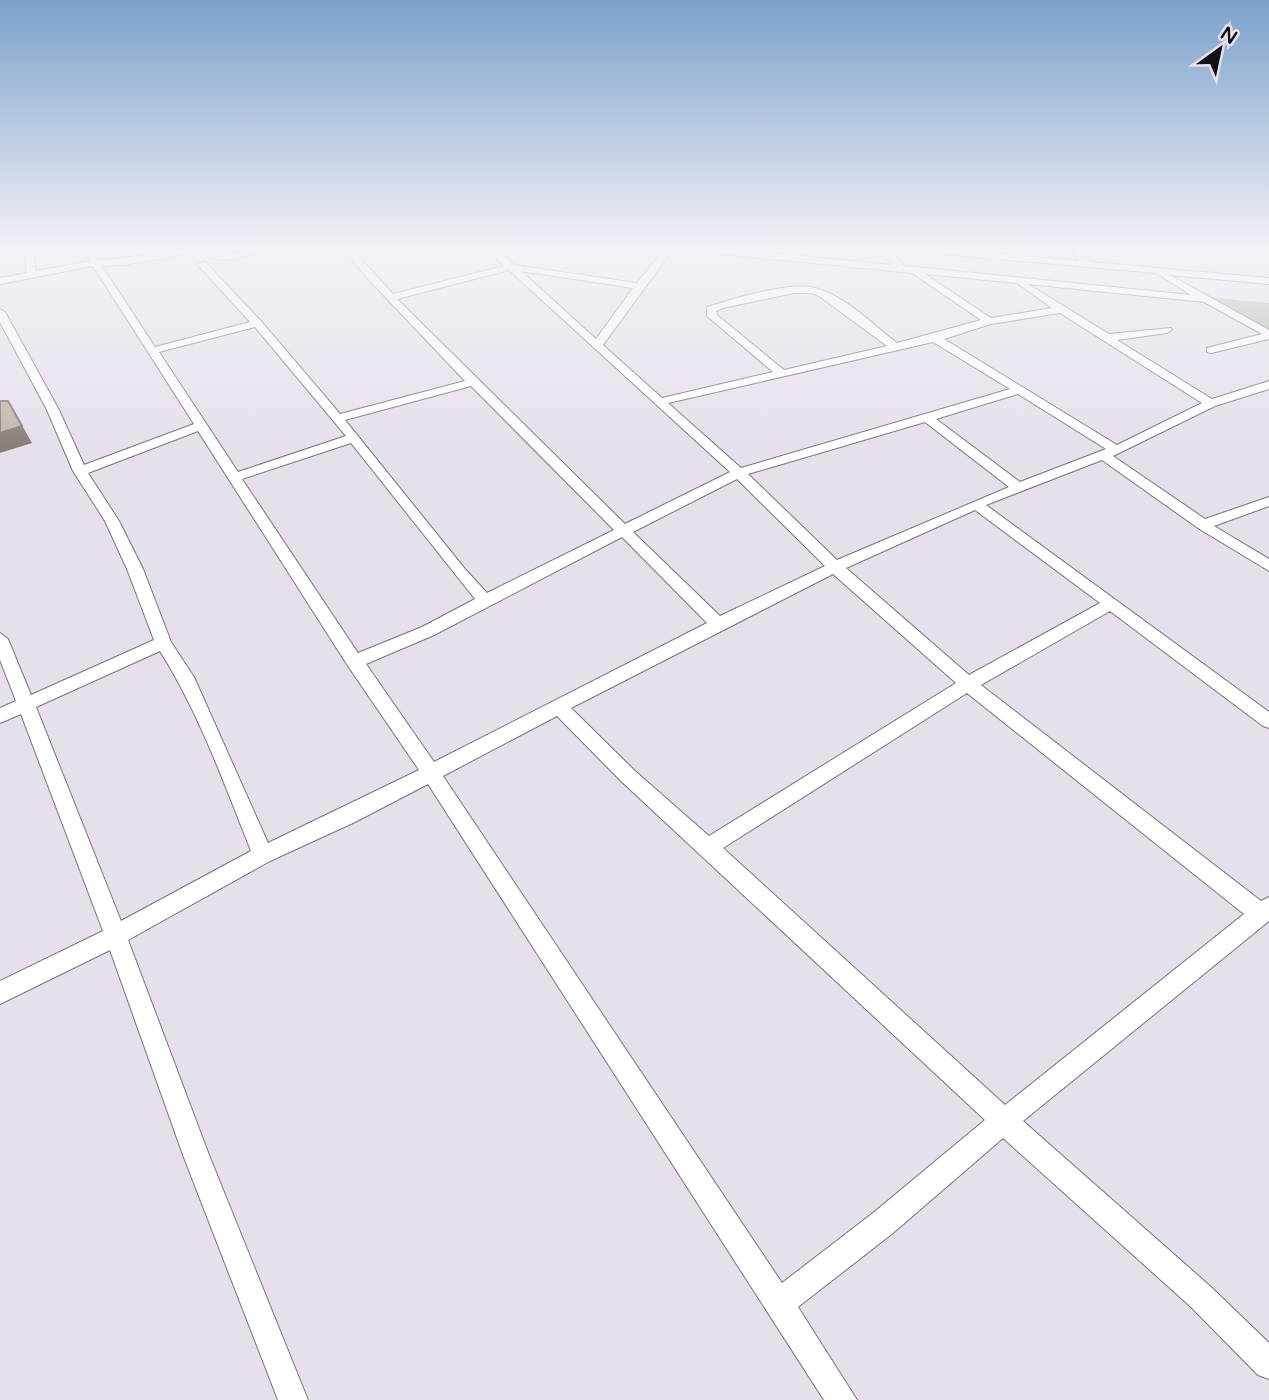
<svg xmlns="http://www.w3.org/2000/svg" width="1269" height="1400" viewBox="0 0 1269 1400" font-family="'Varela Round',sans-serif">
<rect width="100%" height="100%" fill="#e6e0eb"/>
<path fill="#a9b8a1" d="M1205 297 1269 303V332Z"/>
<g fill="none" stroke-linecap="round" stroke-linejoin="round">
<defs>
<path id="street" d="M24 248H33L36 271 90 261 82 248H90L98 260C136 259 172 248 210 248L214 253C237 256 262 248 286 248L225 260 208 257 203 251 124 265 102 266 155 347 250 322 197 264 205 262 261 321 340 414 465 381 370 281 342 248H351L393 294 504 266 486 248H495L514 265 637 283 665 248H674L603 345 662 398 773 372 707 316V307C733 299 789 281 815 288 846 296 873 325 897 343L981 320 912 273 693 251 689 248H719L893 265 878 248H888L904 266 1191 295 1156 273 909 251 904 248H937L1080 261 1070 248H1080L1090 262 1269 278V284L1170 275 1269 330V339L1211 353 1207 352V348L1262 334 1204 302 1028 284 1109 334 1171 328 1172 330 1167 333 1117 340 1212 399 1269 381V389L1215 406 1113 456 1205 519 1269 497V506L1214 526 1269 559V571L1198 528 1102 460 986 505 1269 712V728L1263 726 1110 611 981 685 1261 901 1269 897V921L1023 1121 1211 1287 1269 1343V1379L1258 1375 1191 1307 1003 1138 893 1233 798 1307 857 1400H824L428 784 355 822 270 861 128 940 209 1155 308 1400H278L183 1155 110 950 0 1004V981L103 931 21 714 0 723V708L16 701 0 660V633L8 639 31 695 154 640 127 569 105 521 73 471 47 410 0 322V309L5 312 59 410 84 465 194 424 93 266 0 284V278L27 273ZM509 270 730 472 625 524 397 299ZM521 271 633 288 596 339ZM925 274 1017 283 1052 308 991 318ZM794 293H811L819 296 887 346 784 370 717 315 716 311 723 308ZM1060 313 1202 403 1117 445 944 339 991 324ZM255 327 346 436 238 472 159 352ZM933 342 1010 389 741 468 668 403ZM471 386 614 530 487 593 465 569 345 420ZM1018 394 1106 449 1020 482 936 419ZM925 422 1009 487 837 560 748 474ZM198 431 348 666 419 770 268 843 194 677 171 642 143 569 119 521 88 473ZM351 443 475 599 422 627 358 653 242 479ZM737 479 825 566 720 616 633 532ZM975 510 1100 603 969 675 846 568ZM622 537 707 623 434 762 366 664 434 635ZM833 574 956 683 709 836 635 771 571 708ZM160 651C199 713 224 783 251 851L121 921 36 707ZM967 693 1244 914 1005 1105 723 848ZM557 716 621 781 985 1120 873 1213 782 1283 443 776Z"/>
</defs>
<use href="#street" stroke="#78727d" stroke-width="2"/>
<use href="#street" fill="#fff" fill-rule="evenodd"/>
</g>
<path fill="#88807a" d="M8 401 32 443 0 453V433Z"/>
<path fill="#c3b7af" stroke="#88807a" stroke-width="2" d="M0 401H8L22 426 0 433Z"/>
<linearGradient id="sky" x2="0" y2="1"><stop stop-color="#7ba1cb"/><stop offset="0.56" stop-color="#f4f1f6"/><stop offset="1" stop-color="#f4f1f6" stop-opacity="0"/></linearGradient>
<rect width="1269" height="444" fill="url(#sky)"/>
<g transform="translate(1220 49) rotate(33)" stroke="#e6e0eb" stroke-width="5" paint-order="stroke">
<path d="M0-5L12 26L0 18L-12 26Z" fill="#121013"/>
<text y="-10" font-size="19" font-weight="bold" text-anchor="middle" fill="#121013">N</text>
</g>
</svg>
